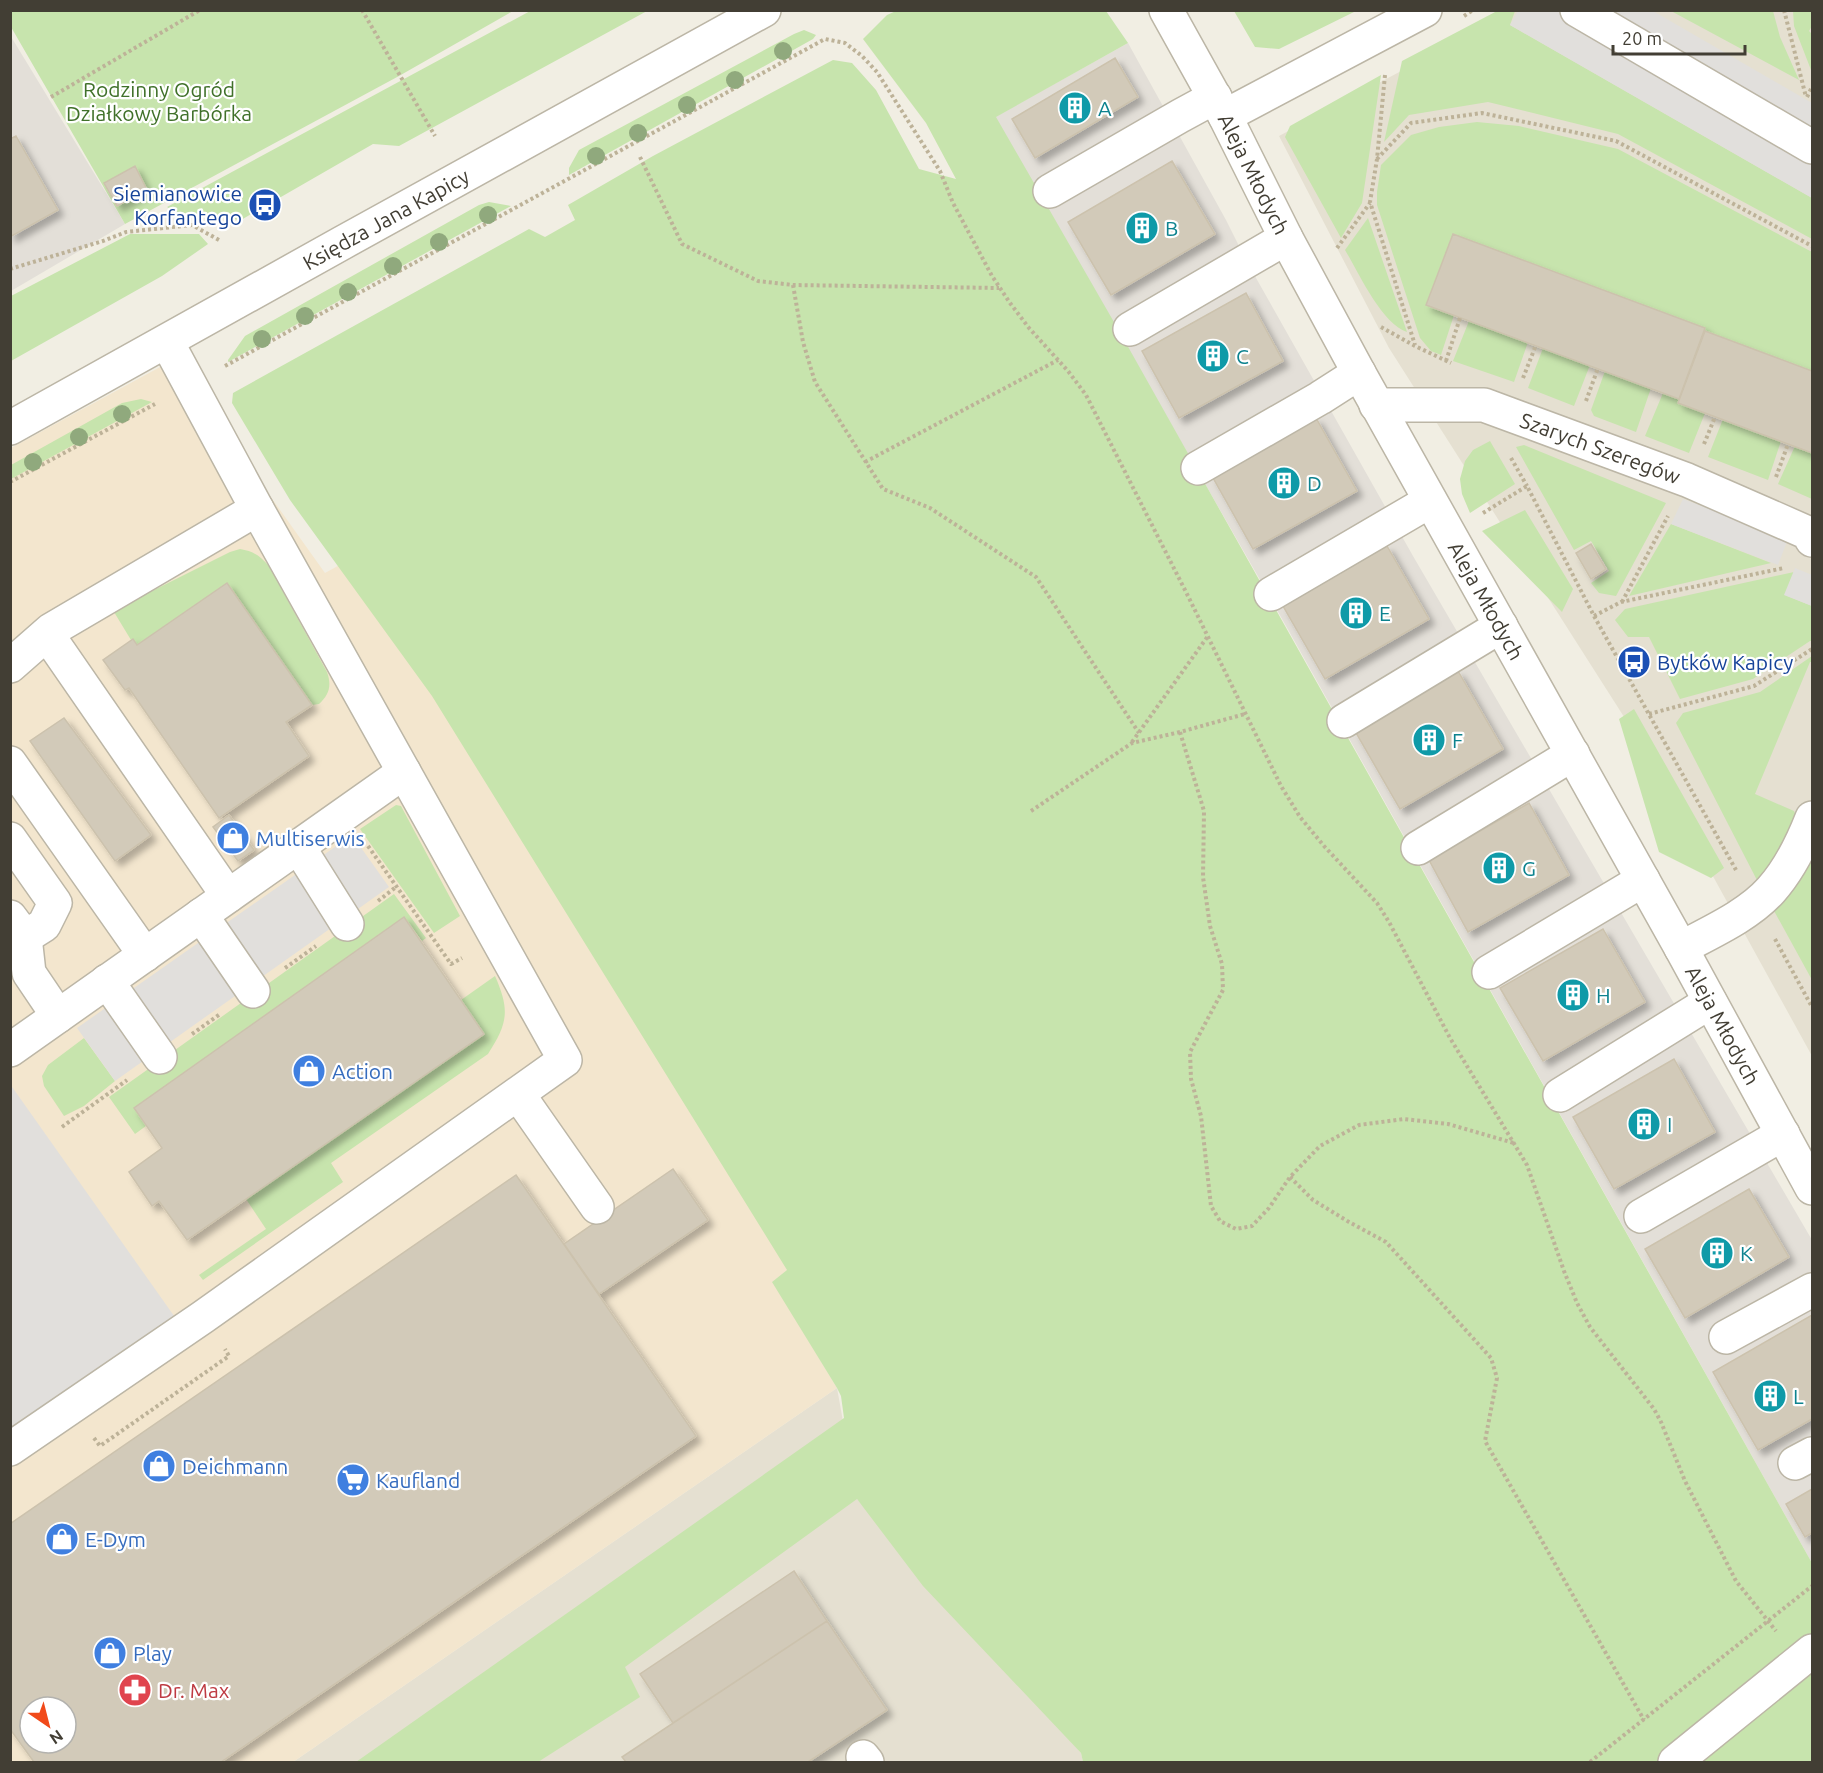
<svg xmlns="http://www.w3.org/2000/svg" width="1823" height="1773" viewBox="0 0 1823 1773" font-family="Ubuntu,sans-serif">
<defs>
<filter id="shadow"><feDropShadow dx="5.5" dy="5.5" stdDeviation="3" flood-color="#0004"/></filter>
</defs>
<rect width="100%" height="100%" fill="#f1eee3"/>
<path fill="#e5e0d1" d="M1514 11H1812V1056L1633 731 1389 348 1279 136Z
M837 1388 857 1499 1081 1753 1083 1762H293Z"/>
<path fill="#f3e6ce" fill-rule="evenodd" d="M173 360 325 573 640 400 1073 1034 773 1282 837 1388 293 1762H11V448ZM30 1707H66V1743H30Z"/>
<path fill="#e3dfd8" d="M10 35 125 224 11 291H10Z
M1128 43 1226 220 1247 262 1413 556 1812 1240V1563L1263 585 995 117Z"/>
<path fill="#c7e4ad" d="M532 10 647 11 399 146 373 144 241 220 175 212 167 207Z
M10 11H513L399 76 125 224 11 27Z
M896 11H1106L1128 43 996 117 1122 336 1812 1563V1634L1799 1643 1812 1657V1762H1083L1081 1753 923 1586 857 1499 625 1667 640 1697 538 1762H356L844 1418 841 1396 837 1388 772 1282 787 1270 432 696 290 500 232 403 233 393 529 229 545 237 575 220 568 205 653 156 833 60 852 63 876 90 919 169 956 179 926 123 863 39 887 15Z
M1234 11H1356L1279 49 1255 47Z
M1497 11H1515L1510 25 1812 198V239L1618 134 1488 102 1409 115 1384 142 1402 61Z
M1671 11H1773L1780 37 1799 80Z
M1793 11H1812V26L1809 31 1812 34 1811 70 1794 26Z
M804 30 816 35 813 39 569 175V168L579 150 794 34Z
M1381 75 1362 203 1341 238 1285 137 1290 126Z
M1477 122 1519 126 1618 149 1812 252V371L1705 331V328L1453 234 1426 305 1454 315 1441 355 1431 351 1420 338 1377 205V192L1381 165 1411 135 1439 127Z
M489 202 511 206 228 362V360L245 336 479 205Z
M1368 218 1407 332C1381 323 1359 273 1345 250Z
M130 234H199L208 244 162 276 11 361V296Z
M1469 321 1528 342 1514 382 1453 361Z
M1543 348 1590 365 1574 406 1528 388Z
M1605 371 1651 388 1636 432 1594 416 1591 410Z
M1663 393 1679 399 1678 403 1705 413 1689 453 1645 436Z
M141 399 152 402 11 479V465L122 403Z
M1723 419 1781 441 1768 480 1708 457Z
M1490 441 1515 484 1470 513 1462 494 1460 479 1465 461 1473 450Z
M1524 445 1666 503 1616 596 1599 593 1591 583 1609 571 1591 541 1574 550 1516 447Z
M1795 446 1812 453V499L1778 484Z
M1525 510 1573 589 1562 612 1482 531Z
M1671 524 1771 563 1629 596Z
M240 549C253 551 260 556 269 566L327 672C332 686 329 695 319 704L312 705 227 583 137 645 133 639 131 640 114 612 116 609 230 552Z
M1794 572 1785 595 1812 606V641H1810L1753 679 1680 699 1649 637H1628L1615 620 1625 609Z
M1812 656V662H1810L1755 794 1794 811 1799 822 1760 886 1676 723 1683 713 1760 692Z
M1634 709 1724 868 1711 878 1659 852 1619 719Z
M396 805 401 806 460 916 434 933 360 829Z
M1812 852V980L1773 909C1794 894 1803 876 1812 852Z
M394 894 426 938 422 941 404 917 134 1108 146 1126 135 1134 109 1097Z
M495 976C510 1010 508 1023 488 1054L331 1163 343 1182 203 1280 199 1275 266 1229 246 1199 484 1034 461 1000Z
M84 1038 115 1081 84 1106 64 1116 44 1086 42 1076 48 1065Z"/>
<path fill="#e1dfdc" d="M1518 11H1653L1812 103V198L1510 25Z
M1683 499 1788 539 1778 565 1671 524Z
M1795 568 1812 575V606L1784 595Z
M352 835 389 887 115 1081 77 1028Z
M10 1084 184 1330 10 1449Z"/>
<path fill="#d2cab9" stroke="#ccc2ad" stroke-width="1.5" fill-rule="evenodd" filter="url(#shadow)" d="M1115 58 1138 97 1035 158 1012 119Z
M16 136 58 210 10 237V139Z
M1172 161 1215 234 1111 295 1068 222Z
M135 166 147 190 117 206 104 183Z
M1453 234 1705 328 1679 399 1426 305Z
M1246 293 1283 361 1179 418 1142 351Z
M1705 331 1812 371V453L1678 403Z
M1316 418 1357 491 1253 549 1212 476Z
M1591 544 1606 569 1591 579 1576 553Z
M1387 546 1429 619 1325 679 1283 606Z
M227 583 312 705 286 722 309 756 219 818 129 688 125 690 103 660 133 639 137 645Z
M1458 671 1503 749 1400 809 1355 731Z
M64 718 151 835 115 861 30 741Z
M1529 803 1569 875 1468 932 1429 860Z
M229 815 254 850 238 861 213 827Z
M404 917 484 1034 187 1240 159 1201 152 1206 129 1172 162 1148 134 1108Z
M1603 929 1645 1002 1543 1061 1500 988Z
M1674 1059 1715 1132 1614 1189 1573 1117Z
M673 1169 708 1220 599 1294 564 1244Z
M516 1175 696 1436 221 1762H34L10 1729V1524ZM30 1707H66V1743H30Z
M1749 1189 1789 1257 1685 1318 1645 1249Z
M1812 1315V1419L1758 1450 1713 1372Z
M1812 1489V1533L1805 1537 1786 1504Z
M794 1571 827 1621 673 1723 640 1674Z
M827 1621 887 1710 808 1762H626L622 1757Z"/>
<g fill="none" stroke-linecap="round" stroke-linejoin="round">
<defs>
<g id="minor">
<path id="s1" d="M1166 10 1225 116 1286 238 1359 373 1681 948 1812 1188"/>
<path d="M1577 10 1812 147"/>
<path d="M1225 116 1425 10"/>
<path d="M1050 191 1180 116 1215 97"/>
<path d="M1130 329 1286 238"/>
<path id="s2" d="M1376 405H1484L1687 480 1808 533 1812 540"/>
<path id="s3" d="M10 428 342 243 764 10"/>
<path d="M1198 468 1320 398 1359 373"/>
<path d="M1271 594 1430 501"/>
<path d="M47 634 228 896"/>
<path d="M10 666 51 630 257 509 167 342"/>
<path d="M1344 721 1501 626"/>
<path d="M10 763 145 955"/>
<path d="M10 839 55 903 44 925 25 937"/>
<path d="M298 846 347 924"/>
<path d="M1418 848 1573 754"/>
<path d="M201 915 253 991"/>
<path d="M10 917 25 937 29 973 58 1016"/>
<path d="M1681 948C1711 932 1749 915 1771 890 1788 871 1803 841 1812 818"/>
<path d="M1489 972 1643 880"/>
<path d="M107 981 160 1057"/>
<path d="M10 1050 404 772"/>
<path d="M518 1094 597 1207"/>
<path d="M1560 1095 1710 1002"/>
<path d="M1641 1216 1783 1134"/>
<path d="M1726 1337 1812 1290"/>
<path d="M10 1449 203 1317 565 1060 257 509"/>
<path d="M1795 1463 1812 1454"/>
<path d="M863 1757 867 1762"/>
<path d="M1675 1762 1812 1651"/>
</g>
</defs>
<use href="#minor" stroke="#bcb6a6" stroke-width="36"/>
<path stroke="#bdb298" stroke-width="4" stroke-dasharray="3 3" stroke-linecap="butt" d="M362 10 435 136
M1784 10 1806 97
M1464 16 1473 10
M1385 75 1377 159 1370 202 1415 345
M51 97 200 10
M1807 97 1812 87
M640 157 682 244 758 281 793 285 999 288
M1377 159 1411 123 1482 113 1616 141 1812 246
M1337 248 1370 203
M10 269 103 241 126 232 192 225 219 240
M793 285 803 342 815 382 883 489 930 508 1036 577 1139 733
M1381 327 1415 346 1451 363
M1446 361 1460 318
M225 366 825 39 845 43 862 56 877 72 940 171 953 203 992 276 1010 303 1029 328 1068 371 1086 395 1188 596 1281 786 1300 817 1324 846 1377 903 1389 922 1450 1038 1527 1165 1564 1271 1577 1303 1590 1327 1654 1409 1661 1422 1685 1481 1736 1581 1776 1631
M1523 378 1536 345
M1586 401 1598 368
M1704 444 1715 417
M1511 458 1527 486
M865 462 1058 360
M1776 477 1788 444
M10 482 155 404
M1483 513 1527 486 1594 616 1736 870
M1622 602 1668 516
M1594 616 1621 602 1784 568
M1649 714 1754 686 1812 649
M1180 732 1204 811 1203 877 1210 926 1222 964 1223 990 1190 1052 1191 1079 1201 1116 1211 1206 1220 1221 1236 1229 1252 1226 1269 1208 1290 1177 1320 1146 1359 1125 1404 1119 1448 1124 1514 1143
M1132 742 1208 636
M1031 811 1132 743 1180 732 1245 714
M368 846 451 964 462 958
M378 901 396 887
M1775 939 1812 1007
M285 968 316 946
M192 1034 220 1014
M62 1127 127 1080
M1290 1177 1313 1200 1349 1222 1386 1242 1491 1358 1497 1378 1485 1441 1644 1720
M94 1438 100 1446 229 1356 225 1349
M1590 1762 1812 1586"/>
<use href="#minor" stroke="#fff" stroke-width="33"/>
</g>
<g fill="#90a97d">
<circle cx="783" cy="51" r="9"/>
<circle cx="735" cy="80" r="9"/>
<circle cx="687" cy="105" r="9"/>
<circle cx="638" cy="133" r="9"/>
<circle cx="596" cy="156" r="9"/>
<circle cx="488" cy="215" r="9"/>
<circle cx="439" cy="242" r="9"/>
<circle cx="393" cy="266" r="9"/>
<circle cx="348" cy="292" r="9"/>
<circle cx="305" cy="316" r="9"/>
<circle cx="262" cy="339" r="9"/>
<circle cx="122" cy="414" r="9"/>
<circle cx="79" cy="437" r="9"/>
<circle cx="33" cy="462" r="9"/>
</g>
<defs>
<symbol id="building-disc" viewBox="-11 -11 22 22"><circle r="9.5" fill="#0f9aa8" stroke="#fff"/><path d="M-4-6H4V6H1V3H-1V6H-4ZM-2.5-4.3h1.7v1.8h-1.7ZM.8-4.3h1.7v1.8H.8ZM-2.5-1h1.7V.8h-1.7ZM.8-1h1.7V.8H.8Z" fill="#fff"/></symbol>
<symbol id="bus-disc" viewBox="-11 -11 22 22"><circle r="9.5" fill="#1a4fb4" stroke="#fff"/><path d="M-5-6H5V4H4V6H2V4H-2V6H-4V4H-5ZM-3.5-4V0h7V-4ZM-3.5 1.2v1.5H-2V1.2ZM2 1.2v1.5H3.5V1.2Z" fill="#fff"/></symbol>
<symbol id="shop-disc" viewBox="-11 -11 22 22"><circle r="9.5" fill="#3f7fe0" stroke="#fff"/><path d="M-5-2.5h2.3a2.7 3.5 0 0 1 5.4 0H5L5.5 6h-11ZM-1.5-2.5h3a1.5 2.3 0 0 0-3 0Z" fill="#fff"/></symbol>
<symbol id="supermarket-disc" viewBox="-11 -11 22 22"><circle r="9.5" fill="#3f7fe0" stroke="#fff"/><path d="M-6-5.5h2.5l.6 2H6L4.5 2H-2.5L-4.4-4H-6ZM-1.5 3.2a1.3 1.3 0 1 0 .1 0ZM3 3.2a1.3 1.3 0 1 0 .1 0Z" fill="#fff"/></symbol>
<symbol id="pharmacy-disc" viewBox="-11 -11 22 22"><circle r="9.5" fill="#e0444e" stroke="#fff"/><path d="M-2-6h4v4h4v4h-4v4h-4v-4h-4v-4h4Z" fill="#fff"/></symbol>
</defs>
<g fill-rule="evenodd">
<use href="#building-disc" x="1056" y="89" width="38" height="38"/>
<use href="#bus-disc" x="246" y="186" width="38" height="38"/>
<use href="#building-disc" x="1123" y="209" width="38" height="38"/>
<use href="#building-disc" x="1194" y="337" width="38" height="38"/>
<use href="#building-disc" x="1265" y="464" width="38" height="38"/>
<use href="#building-disc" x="1337" y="594" width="38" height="38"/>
<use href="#bus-disc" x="1615" y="643" width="38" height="38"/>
<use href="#building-disc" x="1410" y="721" width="38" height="38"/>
<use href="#shop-disc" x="214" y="819" width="38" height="38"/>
<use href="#building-disc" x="1480" y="849" width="38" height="38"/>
<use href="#building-disc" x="1554" y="976" width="38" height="38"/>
<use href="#shop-disc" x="290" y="1052" width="38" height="38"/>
<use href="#building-disc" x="1625" y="1105" width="38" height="38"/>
<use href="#building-disc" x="1698" y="1234" width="38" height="38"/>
<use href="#building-disc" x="1751" y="1377" width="38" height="38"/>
<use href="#shop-disc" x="140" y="1447" width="38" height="38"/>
<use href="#supermarket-disc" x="334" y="1461" width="38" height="38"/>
<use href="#shop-disc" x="43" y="1520" width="38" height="38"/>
<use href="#shop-disc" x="91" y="1634" width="38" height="38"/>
<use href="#pharmacy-disc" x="116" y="1671" width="38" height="38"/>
</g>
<g text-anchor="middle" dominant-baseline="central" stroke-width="4.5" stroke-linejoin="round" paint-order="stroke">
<g font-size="21" fill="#40712a" stroke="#fff">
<text x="159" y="89">Rodzinny Ogród<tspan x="159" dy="24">Działkowy Barbórka</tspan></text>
</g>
<g font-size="21" fill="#0d838f" stroke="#fff" text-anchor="start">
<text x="1098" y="108">A</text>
<text x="1165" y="228">B</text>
<text x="1236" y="356">C</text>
<text x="1307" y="483">D</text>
<text x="1379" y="613">E</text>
<text x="1452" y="740">F</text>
<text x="1522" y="868">G</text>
<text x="1596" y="995">H</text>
<text x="1667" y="1124">I</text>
<text x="1740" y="1253">K</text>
<text x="1793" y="1396">L</text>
</g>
<g font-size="21" fill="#423e34" stroke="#fff">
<text stroke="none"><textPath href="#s1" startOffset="186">Aleja Młodych</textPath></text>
<text stroke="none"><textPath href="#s3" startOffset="430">Księdza Jana Kapicy</textPath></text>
<text stroke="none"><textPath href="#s2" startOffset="232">Szarych Szeregów</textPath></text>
<text stroke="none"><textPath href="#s1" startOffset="672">Aleja Młodych</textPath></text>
<text stroke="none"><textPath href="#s1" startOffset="1158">Aleja Młodych</textPath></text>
</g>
<g font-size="21" fill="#164399" stroke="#fff" text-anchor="end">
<text x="242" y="193">Siemianowice<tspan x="242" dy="24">Korfantego</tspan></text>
<text x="1657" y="662" text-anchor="start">Bytków Kapicy</text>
</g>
<g font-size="21" fill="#366cbe" stroke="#fff" text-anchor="start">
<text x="256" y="838">Multiserwis</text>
<text x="332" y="1071">Action</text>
<text x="182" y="1466">Deichmann</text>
<text x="376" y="1480">Kaufland</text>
<text x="85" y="1539">E-Dym</text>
<text x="133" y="1653">Play</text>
</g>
<g font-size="21" fill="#be3a42" stroke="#fff" text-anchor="start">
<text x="158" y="1690">Dr. Max</text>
</g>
</g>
<rect width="1823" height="1773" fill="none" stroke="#423e34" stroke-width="24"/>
<g transform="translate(48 1725) rotate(145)"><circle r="28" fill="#ffffff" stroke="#b3b2ae" stroke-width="1.5"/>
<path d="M0-4.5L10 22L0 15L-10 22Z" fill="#f14a1a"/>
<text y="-9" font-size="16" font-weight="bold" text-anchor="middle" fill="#423e34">N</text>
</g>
<path d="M1613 45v9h132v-9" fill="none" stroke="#423e34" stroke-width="3"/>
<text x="1622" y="45" font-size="18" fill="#423e34" stroke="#ffffff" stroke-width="4.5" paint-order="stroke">20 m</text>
</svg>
